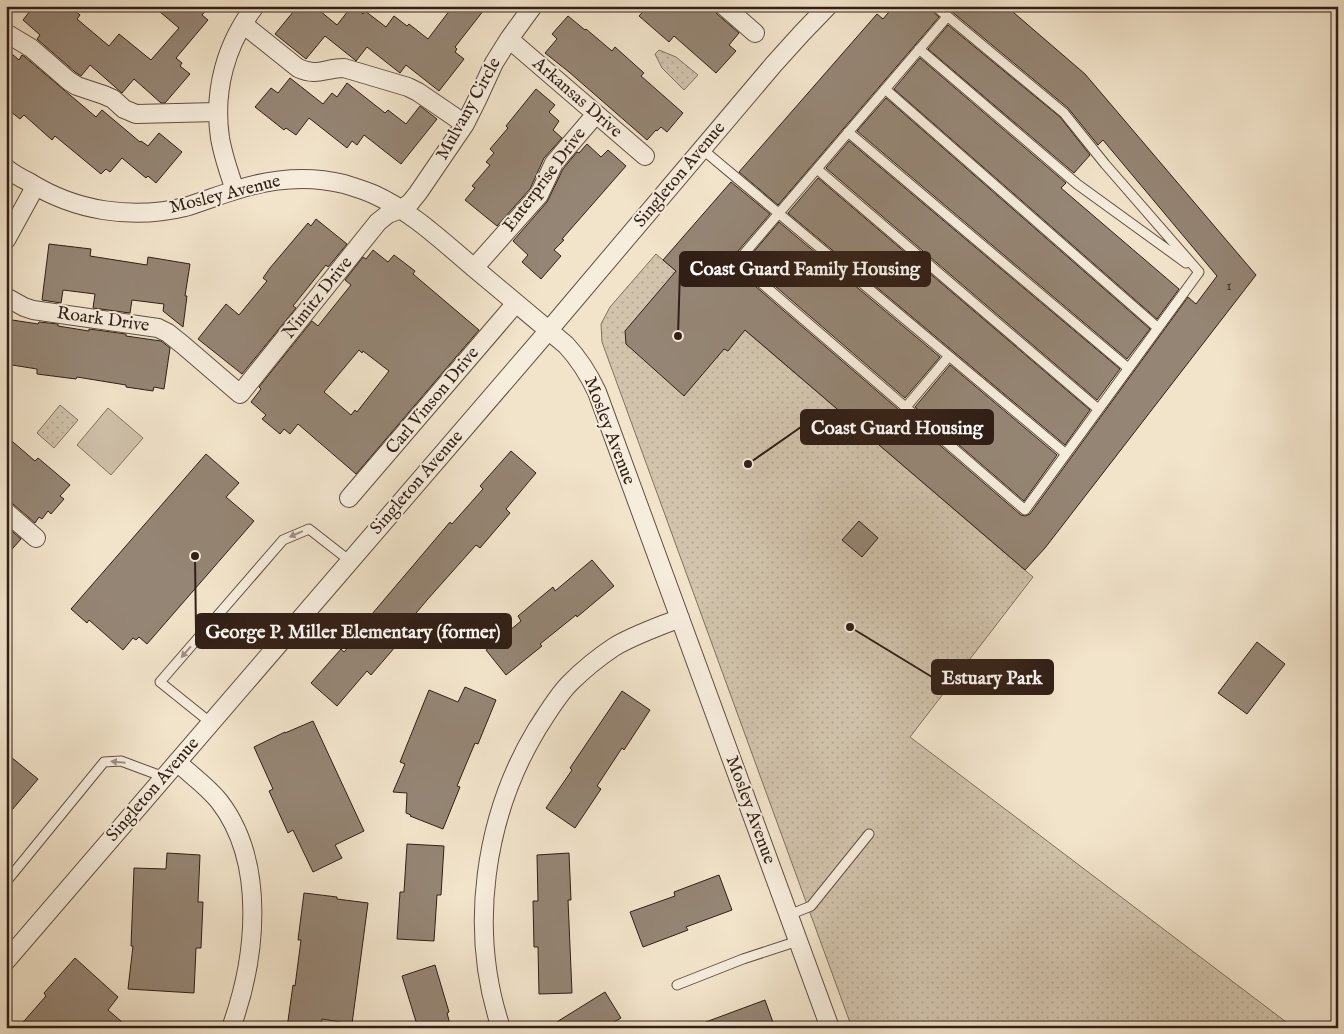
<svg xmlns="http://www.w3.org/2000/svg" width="1344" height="1034" viewBox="0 0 1344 1034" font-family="'IM FELL English',serif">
<defs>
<pattern id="park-dots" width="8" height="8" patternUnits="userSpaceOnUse" patternTransform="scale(1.25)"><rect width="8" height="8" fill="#d1c3ac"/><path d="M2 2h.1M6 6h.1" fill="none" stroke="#b4a793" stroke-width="1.8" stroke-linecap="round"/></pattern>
</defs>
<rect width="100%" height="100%" fill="#f2e4cb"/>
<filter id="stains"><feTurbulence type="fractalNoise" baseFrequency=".004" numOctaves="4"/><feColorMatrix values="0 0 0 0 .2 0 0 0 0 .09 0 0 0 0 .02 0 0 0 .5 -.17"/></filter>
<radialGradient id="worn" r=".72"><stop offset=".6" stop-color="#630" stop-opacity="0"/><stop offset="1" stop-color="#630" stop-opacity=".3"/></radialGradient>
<path fill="#d1c3ac" stroke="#817161" d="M108 408 143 438 111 475 77 445Z"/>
<path fill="url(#park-dots)" stroke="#817161" d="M659 50 676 57 698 75 684 90 662 68 655 54Z
M656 254 1033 577 910 737 1294 1028H852L602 342 601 324 610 307Z
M60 405 78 420 54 448 37 433Z"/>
<path fill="#958574" stroke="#311f16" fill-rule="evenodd" d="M34 6H70L80 15 77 19 109 46 119 34 151 60 179 28 153 6H209L202 15 208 20 176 58 182 63 180 66 190 74 165 103H161L134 79 122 93 90 65 81 76 75 72 37 39 40 35 23 20Z
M298 6H314L337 25 352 6H354L363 14 365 11 386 27 394 16 407 26 409 24 428 39 453 6H487L455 47 457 49 455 52 464 59 439 91 406 65 400 73 367 47 356 61 355 60 325 36 306 59 275 34Z
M648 6H714V10L717 14 739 33 729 45 736 51 716 73 674 36 669 42 639 16Z
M894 6H929L931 10 939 17 778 205 739 172 877 14 883 19Z
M945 6H1006L1085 74 1256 275 1045 548 1025 570 745 330 728 351 724 349 684 396 626 344 625 331 676 271 663 260 731 182 770 214 732 258 731 261 733 267 1021 515 1025 516 1030 514 1188 297 1196 304 1217 276 1103 140 1098 145 1068 108Z
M568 16 585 30 586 29 612 51 615 47 644 73 641 76 683 113 667 132 661 127 657 131 656 130 647 140 569 72 545 53 557 39 552 34Z
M948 25 1060 117 1090 155 1074 173 928 49Z
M6 49 19 60 22 55 25 57 96 117 102 110 140 142 141 141 148 146 159 133 182 152 156 183 148 176 146 178 122 158 110 172 106 169 101 174 55 136 52 140 24 115 20 119 6 108Z
M920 58 1066 183 1061 188 1179 289 1157 319 894 89Z
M290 78 323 104 332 93 337 97 347 83 385 113 388 110 406 124 420 106 437 119 401 164 364 135 357 145 352 141 347 148 309 118 296 135 286 128 284 130 255 107 271 88 278 93Z
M536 89 555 105 549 112 559 121 553 130 562 138 544 158 530 189 497 226 465 200 475 188 472 186 490 165 486 162 494 153 490 149 508 128 506 126Z
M886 98 1150 329 1127 359 857 131Z
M849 141 1120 369 1097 400 826 168Z
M587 144 601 157 608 150 626 166 562 239 564 240 554 250 561 256 541 279 522 262 528 255 513 241 547 202 563 169 577 152 579 153Z
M818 178 1090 410 1065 445 788 213Z
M316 219 347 244 328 267 326 265 293 306 296 308 242 374 198 339 226 304 239 315 267 281 263 278 270 268 308 223 311 226Z
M779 222 940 357 905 398 746 261Z
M49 244 91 249 90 256 147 265 148 257 190 264 185 296H187L183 327 163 311 164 304 132 300 130 313 93 308 95 294 63 290 61 303 42 300Z
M373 250 388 262 394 255 415 271 413 274 479 330 356 474 298 424 290 434 284 429 280 434 262 419 266 415 251 402 261 389 259 387 312 321 318 326 351 285 345 280 363 257 366 259ZM359 350 362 353 363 351 389 371 357 412 355 410 351 415 324 392Z
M6 319 38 324 39 322 58 324V326L89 331V329L126 334V336L161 341 170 348 164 389 154 387 153 391 126 387V385L77 377 76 379 37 374V369L6 364Z
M950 365 1057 455 1024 501 915 407Z
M6 436 35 461 38 458 70 485 60 496 64 499 51 514 48 511 42 519 39 517 35 523 13 504 6 502Z
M511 451 536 473 506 509 510 513 480 548 476 545 427 600 397 636 402 639 371 675 367 671 337 706 311 683 341 649 344 652 375 616 372 614 450 522 452 524 483 489 480 486Z
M206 454 239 483 226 497 254 521 147 644 139 637 136 640 133 638 123 650 89 620 87 623 71 609Z
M859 521 878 538 862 557 842 540Z
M6 526 21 539 6 556Z
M592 560 614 586 577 617 576 615 540 644 542 646 506 675 486 650 521 621 518 616 553 587 555 591Z
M1257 642 1285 664 1247 714 1218 693Z
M465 687 496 700 478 744 475 743 457 786 460 787 443 829 410 816 411 815 406 813 407 793 393 792 405 764 400 762 429 690 458 702Z
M622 691 650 710 624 750 622 748 597 786 601 789 575 828 546 808 572 770 570 768Z
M313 721 364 831 335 845 342 858 313 872 293 830 288 833 269 791 273 789 254 747 285 732V733Z
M6 753 38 779 6 817Z
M407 844 444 846 441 895H437L434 941 397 939 400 892H404Z
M167 853 200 855 198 902H203L201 948H196L194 993 128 989 133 946H131L134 868 166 869Z
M569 853 571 900H568L572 993 539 994 538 947H534L533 901H538L537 855Z
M719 875 732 910 686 927 688 930 643 947 630 912 675 896 674 892Z
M304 893 337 897V899L368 903 352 1024 322 1019 321 1028H287L293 985 295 986 301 940H298Z
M75 958 118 997 108 1010 129 1028H18L46 996 44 993Z
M435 965 449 1012 447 1013 451 1028H418L402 976Z
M605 992 621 1018 604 1028H547Z
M765 1000 775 1028H696L695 1026Z"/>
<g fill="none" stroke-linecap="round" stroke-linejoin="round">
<defs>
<path id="service" d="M935 6 1064 113 1105 164 1199 272
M947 17 737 262 1025 510 1199 272
M919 49 1077 184 1186 263
M885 89 1158 328
M848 132 1128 368
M702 149 1066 454
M817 169 1098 409
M906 407 949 356
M211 723 160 682 283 540 309 529 350 561
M6 882 104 762 121 761 164 777
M789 915 811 906 869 834
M677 985 743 959 798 941"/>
<path id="minor" d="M724 6 755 33
M243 24 298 68C317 77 325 68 344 68L408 87 418 92 465 124
M6 33 31 48 69 81 77 86 104 95 113 99 124 109 136 114 217 112
M509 39 645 156
M6 168C13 174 21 178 29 182 75 211 132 220 185 207 202 202 219 195 236 190 270 179 308 175 344 184 353 187 364 190 373 194 411 211 442 241 473 267 504 293 535 319 566 345 580 360 589 375 597 392L830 1028
M235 190C229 173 223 155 220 138 213 90 226 44 255 6
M6 240 35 187
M474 268 539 195 554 163 596 114
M6 297 24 307 33 310 158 328 168 333 183 345 240 394 378 222 388 214 401 209 410 203 418 193 465 124 477 100 494 63 509 39 533 6
M349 498 516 303
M6 512 36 538
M177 762C191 775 207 786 219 801 267 863 256 959 231 1028
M6 961 549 330 774 64 802 33 828 6
M501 1028C468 930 484 817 537 729 547 714 557 696 570 683 583 670 599 657 614 647 634 635 658 627 680 618"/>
</defs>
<use href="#service" stroke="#615043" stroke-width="11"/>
<use href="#minor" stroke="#615043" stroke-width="20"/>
<use href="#service" stroke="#f7eddd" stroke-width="9"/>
<use href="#minor" stroke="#f7eddd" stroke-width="18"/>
</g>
<defs><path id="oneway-solid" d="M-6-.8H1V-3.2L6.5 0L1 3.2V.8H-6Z" transform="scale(1.25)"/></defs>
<g fill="#9e9083">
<use href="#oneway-solid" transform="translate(296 534) rotate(157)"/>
<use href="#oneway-solid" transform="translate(186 652) rotate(131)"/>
<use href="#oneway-solid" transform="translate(118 762) rotate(-175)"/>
</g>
<g text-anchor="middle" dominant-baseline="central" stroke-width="4" stroke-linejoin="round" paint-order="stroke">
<g font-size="15" fill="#4a382e">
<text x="1229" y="285">1</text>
</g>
<g font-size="18" fill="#311f16" stroke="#f7eddd">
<text transform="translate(577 98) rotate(41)">Arkansas Drive</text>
<text transform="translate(469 109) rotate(-61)">Mulvany Circle</text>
<text transform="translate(680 175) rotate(-50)">Singleton Avenue</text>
<text transform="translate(545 180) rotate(-53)">Enterprise Drive</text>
<text transform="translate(225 195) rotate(-14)">Mosley Avenue</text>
<text transform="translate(318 298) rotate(-51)">Nimitz Drive</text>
<text transform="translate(103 320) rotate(8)">Roark Drive</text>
<text transform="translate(433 401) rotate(-50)">Carl Vinson Drive</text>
<text transform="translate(609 431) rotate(69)">Mosley Avenue</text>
<text transform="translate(417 483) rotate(-49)">Singleton Avenue</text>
<text transform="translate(153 790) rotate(-49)">Singleton Avenue</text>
<text transform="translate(750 810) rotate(70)">Mosley Avenue</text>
</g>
</g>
<path fill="none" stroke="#311f16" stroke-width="2" d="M678 336L680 269M748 464L801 427M195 556L196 631M850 627L932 677"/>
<g fill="#311f16" stroke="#f7eddd" stroke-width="2">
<circle cx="678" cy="336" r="5"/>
<circle cx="748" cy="464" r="5"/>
<circle cx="195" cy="556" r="5"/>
<circle cx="850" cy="627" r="5"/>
</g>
<g fill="#311f16" stroke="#311f16" stroke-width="2">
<rect x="680" y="252" width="250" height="34" rx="5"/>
<rect x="801" y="410" width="192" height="34" rx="5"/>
<rect x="196" y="614" width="315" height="34" rx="5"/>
<rect x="932" y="660" width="121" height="34" rx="5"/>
</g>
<g font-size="19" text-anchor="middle" font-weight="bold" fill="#fff">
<text x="805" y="275">Coast Guard Family Housing</text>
<text x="897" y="434">Coast Guard Housing</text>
<text x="353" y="638">George P. Miller Elementary (former)</text>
<text x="992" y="684">Estuary Park</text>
</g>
<rect width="1344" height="1034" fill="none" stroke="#f2e4cb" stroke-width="25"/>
<rect x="8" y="8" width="1329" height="1019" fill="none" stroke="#311f16" stroke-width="2.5"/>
<rect x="12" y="12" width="1319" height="1009" fill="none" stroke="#311f16"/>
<rect width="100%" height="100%" filter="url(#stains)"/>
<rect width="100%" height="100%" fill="url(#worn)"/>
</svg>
